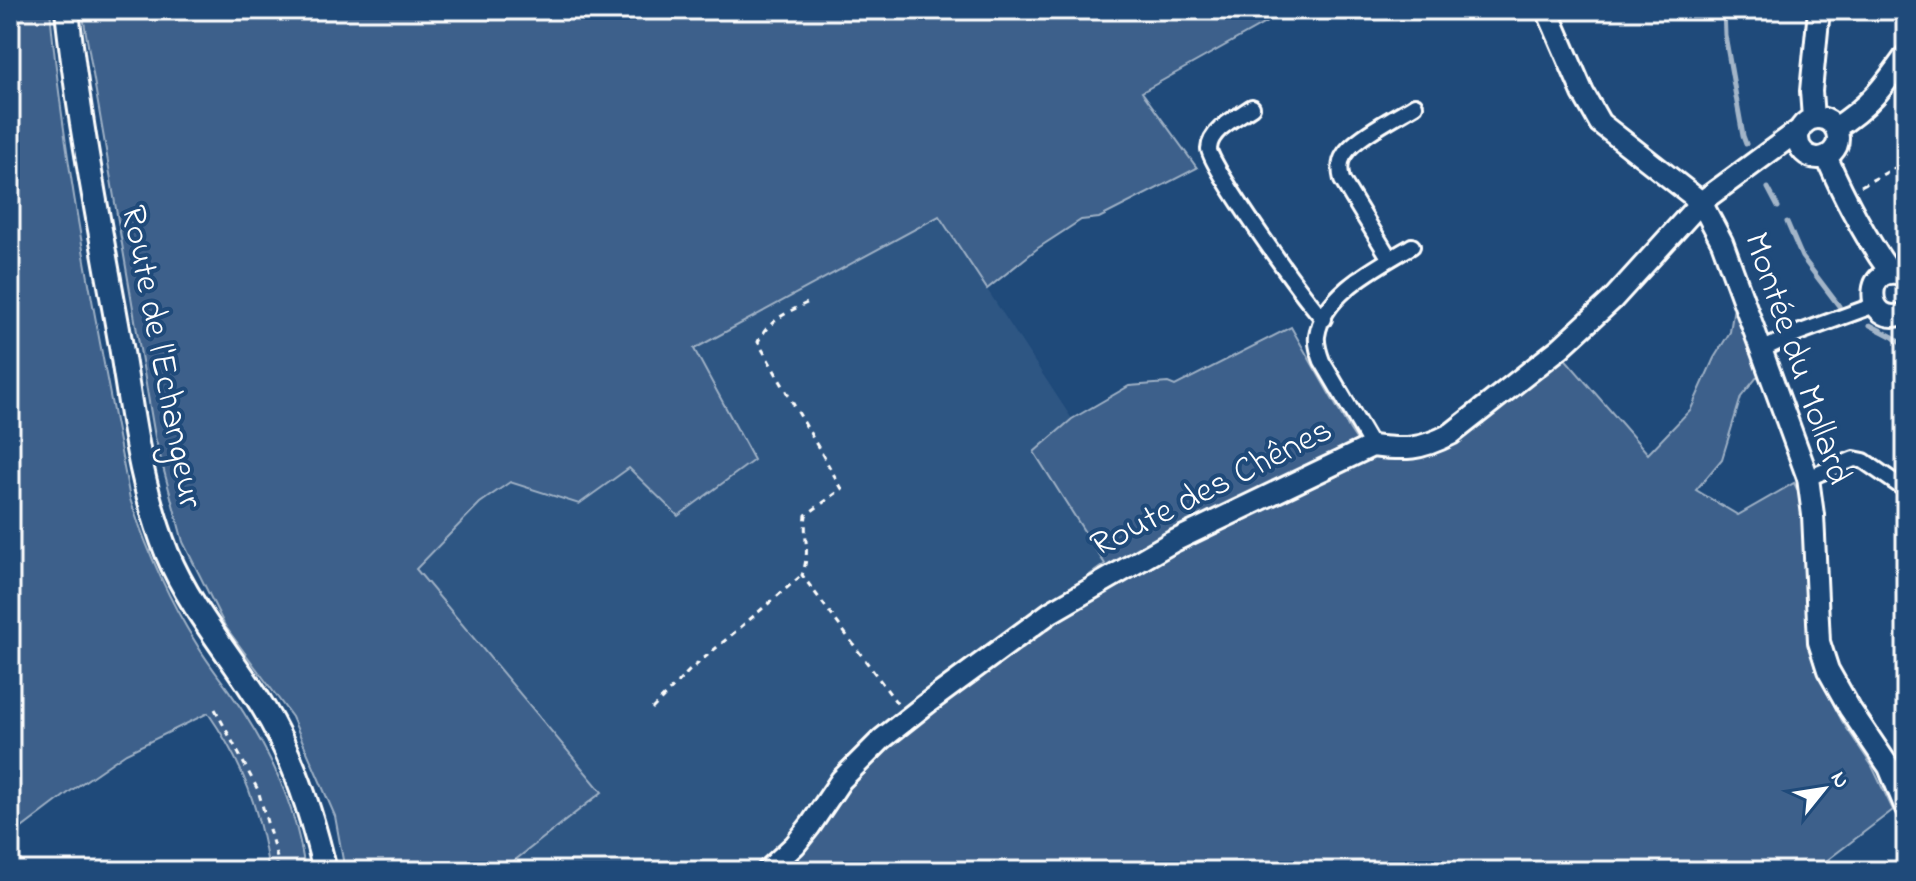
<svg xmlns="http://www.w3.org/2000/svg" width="1916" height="881" viewBox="0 0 1916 881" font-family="'Indie Flower',sans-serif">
<rect width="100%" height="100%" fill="#1f4a7a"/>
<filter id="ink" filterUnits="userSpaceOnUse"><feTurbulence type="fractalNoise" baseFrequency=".0125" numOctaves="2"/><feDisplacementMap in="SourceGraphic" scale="16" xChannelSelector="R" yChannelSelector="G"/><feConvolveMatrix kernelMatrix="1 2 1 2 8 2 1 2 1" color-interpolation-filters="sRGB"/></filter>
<g filter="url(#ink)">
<path fill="#2e5683" d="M939 216 1072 419 1034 452 1105 564 923 694 790 841 753 871H507L505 868 601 791 416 568 480 503 510 482 579 504 629 468 679 516 754 460 693 349Z"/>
<path fill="#3c618b" stroke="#9eb0c5" stroke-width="2" d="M10 10H50C65 175 99 337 130 499 147 550 167 597 196 643 210 667 229 689 244 713 274 760 298 815 305 871H269C259 809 244 765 208 713L126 753 72 790 10 837Z
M82 10H1281L1283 13 1142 92 1197 168 1099 218 1081 220 1038 248 987 289 939 216 694 349 754 460 678 516 629 468 579 504 510 482 480 503 416 569 602 792 505 868 507 871H345L335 816 292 717 225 626 183 542 155 437Z
M1734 307 1761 372 1741 397 1722 459 1696 490 1738 515 1794 483 1802 499 1814 666 1842 721 1872 766 1893 810 1813 871H753L790 841 923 694 1105 564 1034 452 1072 419 1129 386 1168 383 1175 386 1291 327 1350 430 1368 457 1430 454 1562 355 1648 454 1691 409 1714 358 1730 332Z"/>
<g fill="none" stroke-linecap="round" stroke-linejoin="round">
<path stroke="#a3b5c8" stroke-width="5" d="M1724 10 1725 35 1743 136 1746 144
M1768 188 1778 207
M1787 222 1802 257 1839 306
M1870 325 1893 337 1906 347"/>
<defs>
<path id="street" d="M1252 107C1238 117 1210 129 1209 149 1209 164 1307 304 1324 319
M1390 259 1342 180C1340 172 1339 162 1344 155 1354 138 1397 116 1415 105
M1761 350 1798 333 1875 305
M1372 446 1322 361C1319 353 1316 345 1317 336 1323 293 1379 266 1412 246
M1808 478 1854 459 1864 461 1906 490"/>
<path id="secondary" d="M1547 10 1583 93 1600 123 1701 202 1722 242 1808 478 1813 515 1819 642 1828 670 1850 709 1889 767 1906 808
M1813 118 1811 91 1819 10
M1798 138a20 20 0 1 1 40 0a20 20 0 1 1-40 0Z
M1835 128C1868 108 1884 86 1906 55
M1826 156C1844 197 1864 236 1890 272
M1906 276C1862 257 1863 331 1906 313
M767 871 795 845 810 826 841 780 882 739 930 701 1051 612 1172 542 1372 446C1405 450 1420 450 1451 434L1560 348 1612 300 1701 202 1799 130"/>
<path id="primary" d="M67 10C79 125 102 238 122 352 133 420 141 488 167 553 191 610 231 655 263 707 294 757 312 814 325 871"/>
</defs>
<use href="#street" stroke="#fff" stroke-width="20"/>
<use href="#secondary" stroke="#fff" stroke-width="26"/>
<use href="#primary" stroke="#fff" stroke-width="28"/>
<path stroke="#fff" stroke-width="3" stroke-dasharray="6 6" stroke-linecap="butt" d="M1861 186 1906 162
M807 303C787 312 768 321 758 342L842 489 806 515C803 538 811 551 802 575L899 706
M215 709 258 790 277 858V871
M652 709 689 671 802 575"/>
<use href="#street" stroke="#1f4a7a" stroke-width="14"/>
<use href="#secondary" stroke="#1f4a7a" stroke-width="20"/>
<use href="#primary" stroke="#1f4a7a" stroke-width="22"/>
</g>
</g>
<g text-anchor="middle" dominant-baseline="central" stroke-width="8" stroke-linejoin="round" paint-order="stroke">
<g font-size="36" fill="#fff" stroke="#1f4a7a">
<text transform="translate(160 357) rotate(79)">Route de l'Echangeur</text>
<text transform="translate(1796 359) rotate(71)">Montée du Mollard</text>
<text transform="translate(1212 489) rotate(-27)">Route des Chênes</text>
</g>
</g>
<rect width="1916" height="881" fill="none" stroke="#1f4a7a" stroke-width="40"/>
<rect x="20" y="20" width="1876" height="841" fill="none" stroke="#fff" stroke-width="3" filter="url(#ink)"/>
<g transform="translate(1824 789) rotate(60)" stroke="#1f4a7a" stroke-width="6" paint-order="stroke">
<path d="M0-6L14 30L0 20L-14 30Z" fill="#ffffff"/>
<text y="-12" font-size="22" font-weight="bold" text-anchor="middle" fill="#ffffff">N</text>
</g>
</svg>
